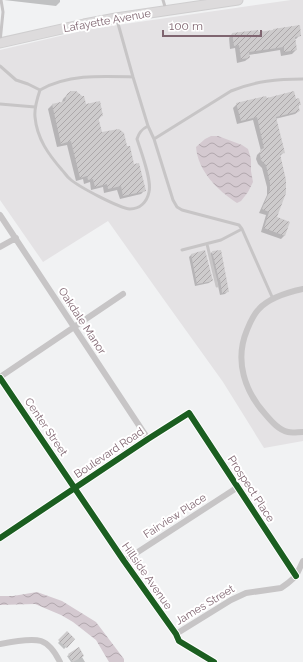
<svg xmlns="http://www.w3.org/2000/svg" width="303" height="662" viewBox="0 0 303 662" font-family="Raleway,sans-serif">
<defs>
<pattern id="water-waves" width="16" height="10" patternUnits="userSpaceOnUse"><rect width="16" height="10" fill="#d4c9d0"/><path d="M0 5q4-4 8 0t8 0" fill="none" stroke="#b1a7ad"/></pattern>
<pattern id="building-hatch" width="6" height="6" patternUnits="userSpaceOnUse"><rect width="6" height="6" fill="#cdcbcc"/><path d="M-1 1l2-2M0 6l6-6M5 7l2-2" fill="none" stroke="#aca8aa"/></pattern>
</defs>
<rect width="100%" height="100%" fill="#f1f2f3"/>
<path fill="#e4e2e4" d="M291 0H303V441L264 448 223 382 162 297 108 221 43 262 0 200V50L86 30 118 25Z"/>
<path fill="url(#water-waves)" d="M211 136H218L242 145 248 149 251 159V171L253 182 248 192 241 201 237 203C217 190 198 171 196 147L205 139Z
M37 592 62 601 96 622 124 659V662H109L96 640 73 622 61 615 35 604 0 605V596H13Z"/>
<path fill="#0003" d="M4 0H60V2L56 6Z
M273 30 300 35 296 39H295L296 50 292 54 281 56 280 50 249 55V58L245 61 237 63 235 48 230 49 229 38 232 34 258 33 271 32Z
M68 94 102 115 98 120 101 134 133 165 145 190 141 194 120 199 117 190 104 193 103 187 91 190 90 182 84 184 83 179 76 181 67 145 57 147 48 109 52 105 62 102 63 99Z
M266 99 296 100 300 104 298 107 299 111 295 114 275 119 284 152 280 156 275 218 285 235 281 239 261 232 266 215 259 213 267 195V187L262 168 258 164 256 159 257 155 261 151 253 120 237 124 233 108 237 104Z
M212 252 228 291 225 294 220 295 217 281 209 255Z
M192 254 212 280 209 283 195 286 189 257Z
M67 633 74 639 64 649 58 643Z
M69 655 82 657 85 662H71L67 656Z"/>
<path fill="url(#building-hatch)" d="M300 25 301 36 295 37 297 50 284 52V47L249 52 250 58 241 59 239 45 234 46 232 33 258 30 259 32 273 30V29Z
M71 91H76L82 96H84L86 104 100 101 103 116 98 117 102 132 119 129 124 133 127 146H130L134 164 139 163 146 191 123 196 121 186 108 189 107 184 95 187 93 179 88 180 87 176 80 178 71 141 61 144 52 104 65 101 67 94Z
M294 91 296 99 299 98 301 105H298L300 111 276 117 285 153 280 154 286 180V193L277 217 290 222 285 236 264 228 269 212 262 209 270 190V183L266 165 261 160 260 155V150L264 148 257 117 241 121 236 103 266 96 267 98Z
M205 250 213 281 197 284 191 254Z
M221 250 229 292 222 293 220 279 219 280 212 251Z
M67 631 75 639 67 648 58 640Z
M79 647 84 656 73 662 68 654Z"/>
<g fill="none" stroke-linecap="round" stroke-linejoin="round">
<defs>
<path id="primary" d="M0 43 84 24 116 18 238 0"/>
</defs>
<use href="#primary" stroke="#cfcecf" stroke-width="11"/>
<path stroke="#c7c5c6" stroke-width="3" d="M163 0 166 10
M117 20 133 77 148 126 154 139 173 200 177 207 182 210 239 225 242 229 273 299
M0 42 3 12 1 0
M0 66 16 80 28 84 40 90C68 74 102 76 133 77
M40 90C37 99 34 108 35 117 37 139 49 155 62 170 65 173 67 177 70 179 79 187 119 208 130 209 140 209 147 202 149 192 152 180 141 152 137 139 139 132 142 129 148 126
M0 104 35 107
M154 139 231 91C255 81 278 79 303 79
M207 244 217 286
M182 250 221 240 242 229"/>
<path stroke="#c7c5c6" stroke-width="6" d="M0 215 148 439
M0 247 16 238
M303 289C289 292 269 298 259 309 253 315 250 323 247 330 234 361 245 392 266 415 272 422 279 430 288 432 292 433 298 432 303 432
M0 377 123 294
M0 378 124 561 176 634 179 641 214 662
M0 538 148 439 189 413 296 576
M124 561 238 487
M176 634 231 600 246 593 281 588 288 583 296 576 303 561
M0 644C10 642 31 638 41 641 50 644 56 654 60 662"/>
<use href="#primary" stroke="#dddbdc" stroke-width="9"/>
<defs>
<path id="cycleway" d="M0 378 124 561 176 634 179 641 214 662
M0 538 148 439 189 413 296 576"/>
</defs>
<use href="#cycleway" stroke="#fff" stroke-width="8"/>
<use href="#cycleway" stroke="#1b5e20" stroke-width="6"/>
</g>
<g text-anchor="middle" dominant-baseline="central" stroke-width="4" stroke-linejoin="round" paint-order="stroke">
<g font-size="11" fill="#7f6570" stroke="#fff">
<text transform="translate(107 21) rotate(-10)">Lafayette Avenue</text>
<text transform="translate(82 321) rotate(57)">Oakdale Manor</text>
<text transform="translate(46 427) rotate(56)">Center Street</text>
<text transform="translate(109 453) rotate(-34)">Boulevard Road</text>
<text transform="translate(251 489) rotate(57)">Prospect Place</text>
<text transform="translate(175 516) rotate(-33)">Fairview Place</text>
<text transform="translate(147 576) rotate(55)">Hillside Avenue</text>
<text transform="translate(205 605) rotate(-31)">James Street</text>
</g>
</g>
<path d="M163 30v6h98v-6" fill="none" stroke="#7f6570" stroke-width="2"/>
<text x="169" y="30" font-size="12" fill="#7f6570" stroke="#ffffff" stroke-width="3" paint-order="stroke">100 m</text>
</svg>
